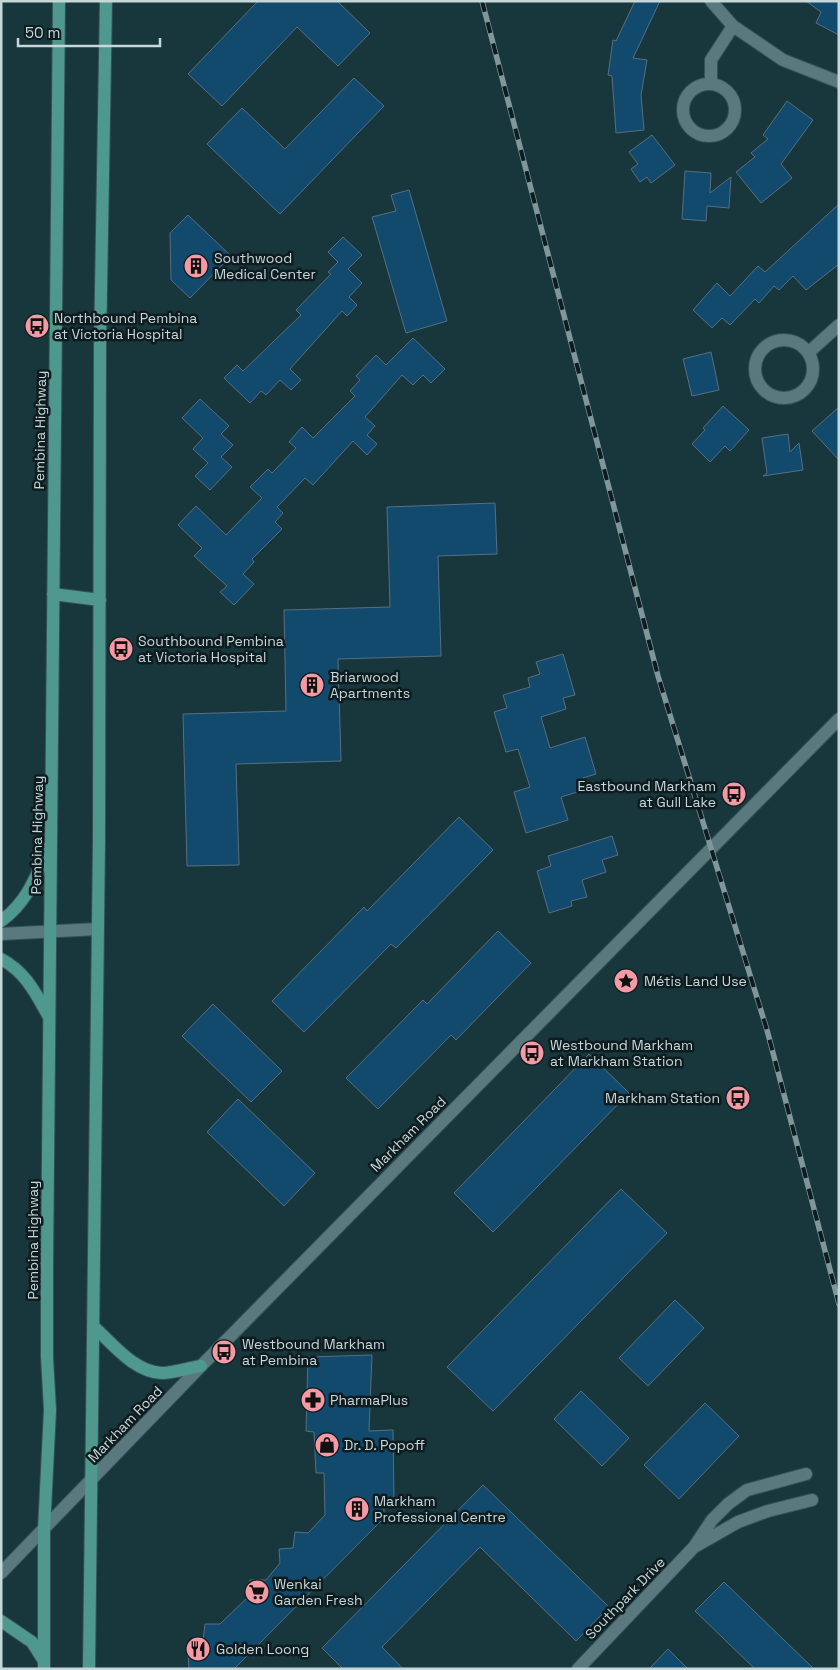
<svg xmlns="http://www.w3.org/2000/svg" width="840" height="1670" viewBox="0 0 840 1670" font-family="'Space Grotesk',sans-serif">
<rect width="100%" height="100%" fill="#18373d"/>
<path fill="#124a6e" stroke="#586e80" d="M258 1H337L370 33 338 66 297 27 222 106 188 74Z
M635 1H660L633 58 647 60 641 95 644 130 616 133 612 76 608 75 613 40 616 41Z
M806 1H839V35L816 23 821 12Z
M354 78 384 106 280 214 207 144 242 108 285 149Z
M787 101 813 120 781 164 792 178 761 203 736 172 755 157 751 153 768 139 763 135Z
M652 135 675 165 651 183 647 177 640 182 631 169 638 164 629 152Z
M685 171 711 173 710 193 731 177 729 208 707 206 706 221 682 219Z
M409 190 447 321 406 333 372 217 396 211 391 195Z
M839 204V264L806 290 793 276 779 290 774 286 759 303 755 299 730 325 722 318 712 328 693 310 717 283 730 296 758 266 765 272Z
M188 215 231 256 190 298 171 280 170 233Z
M343 237 362 255 348 269 362 283 349 297 357 305 347 316 342 311 290 369 301 380 291 390 280 380 266 395 261 391 250 403 224 378 237 365 243 371 301 315 296 310 331 274 328 272 338 262 328 252Z
M413 338 445 369 431 383 423 375 413 385 402 375 365 417 375 426 367 435 377 444 367 455 353 441 313 485 305 478 277 507 283 513 275 522 282 529 252 559 254 562 243 574 254 584 234 605 220 592 227 586 194 556 202 548 178 525 196 506 226 535 262 498 250 487 268 469 272 473 296 448 289 442 302 427 313 438 355 396 350 391 360 380 356 376 376 355 386 365Z
M711 352 719 390 692 396 683 359Z
M200 399 229 426 221 434 233 445 221 457 232 467 210 490 195 476 208 463 193 449 203 438 182 418Z
M723 406 749 430 730 451 725 446 710 462 692 444 705 430 703 428Z
M839 407V460L812 431Z
M788 434 790 452 799 443 803 470 763 476 767 473 762 438Z
M495 503 497 554 438 556 441 656 338 659 341 761 236 764 239 865 187 866 183 714 286 711 284 610 390 607 387 507Z
M563 654 575 695 563 698 566 709 541 717 550 748 585 737 596 774 583 778 587 789 561 797 568 820 526 833 514 792 530 787 518 749 506 752 494 712 507 708 503 695 530 687 528 678 540 674 536 662Z
M459 817 493 850 396 948 391 944 304 1032 272 1001 364 907 367 911Z
M612 836 618 855 602 860 606 872 582 880 587 897 571 901 572 906 549 913 537 871 551 866 548 856Z
M498 931 531 963 456 1040 451 1035 378 1109 346 1078 423 1000 427 1004Z
M213 1004 282 1071 251 1102 182 1036Z
M589 1054 629 1093 493 1232 454 1193Z
M238 1099 315 1173 284 1206 207 1132Z
M621 1189 667 1233 493 1411 447 1367Z
M675 1300 704 1328 648 1386 619 1358Z
M372 1355 369 1431 393 1430 394 1499H384V1518L234 1669H189L188 1653 203 1641 205 1624H220L250 1595V1580H266L280 1563 279 1549 293 1548 295 1532 308 1533 325 1515 324 1473H316L314 1432 306 1431 308 1357Z
M581 1391 629 1438 602 1466 554 1419Z
M705 1403 739 1436 679 1499 644 1465Z
M483 1485 609 1607 576 1641 480 1547 382 1647 403 1669H343L322 1648Z
M724 1582 814 1669H755L695 1611Z
M668 1649 688 1669H649Z"/>
<g fill="none" stroke-linecap="round" stroke-linejoin="round">
<defs>
<path id="minor" d="M711 1 733 26 783 60 839 82
M683 110a26 26 0 1 1 52 0a26 26 0 1 1-52 0Z
M711 84V60L733 26
M755 369a29 29 0 1 1 58 0a29 29 0 1 1-58 0Z
M808 353 839 325
M1 934 97 929
M696 1546 738 1522 768 1511 812 1500
M1 1573 201 1366 839 719
M578 1669 694 1547 712 1520 728 1504 747 1490 806 1474"/>
<path id="major" d="M53 594 100 600
M1 921C28 902 37 874 50 845
M1 959C26 972 36 994 49 1017
M94 1327C113 1344 134 1372 162 1373 174 1373 188 1368 201 1366
M1 1621 32 1642 44 1661
M44 1669V1530L50 1410 47 1357V1265L59 1
M89 1669 99 841 100 347 106 1"/>
</defs>
<use href="#minor" stroke="#375256" stroke-width="14"/>
<use href="#major" stroke="#375256" stroke-width="14"/>
<use href="#minor" stroke="#59797f" stroke-width="12"/>
<use href="#major" stroke="#4f988e" stroke-width="12"/>
<defs>
<path id="rail" d="M482 1 658 676 767 1030 839 1304"/>
</defs>
<use href="#rail" stroke="#7f969a" stroke-width="5.5"/>
<use href="#rail" stroke="#0f1c1f" stroke-width="4" stroke-dasharray="11" stroke-linecap="butt"/>
</g>
<defs>
<symbol id="building-disc" viewBox="-11 -11 22 22"><circle r="9.5" fill="#f49aa5" stroke="#0f1c1f"/><path d="M-4-6H4V6H1V3H-1V6H-4ZM-2.5-4.3h1.7v1.8h-1.7ZM.8-4.3h1.7v1.8H.8ZM-2.5-1h1.7V.8h-1.7ZM.8-1h1.7V.8H.8Z" fill="#111"/></symbol>
<symbol id="bus-disc" viewBox="-11 -11 22 22"><circle r="9.5" fill="#f49aa5" stroke="#0f1c1f"/><path d="M-5-6H5V4H4V6H2V4H-2V6H-4V4H-5ZM-3.5-4V0h7V-4ZM-3.5 1.2v1.5H-2V1.2ZM2 1.2v1.5H3.5V1.2Z" fill="#111"/></symbol>
<symbol id="sight-disc" viewBox="-11 -11 22 22"><circle r="9.5" fill="#f49aa5" stroke="#0f1c1f"/><path d="M0-6L1.8-2.2L6-1.7L2.9 1.2L3.7 5.4L0 3.3L-3.7 5.4L-2.9 1.2L-6-1.7L-1.8-2.2Z" fill="#111"/></symbol>
<symbol id="pharmacy-disc" viewBox="-11 -11 22 22"><circle r="9.5" fill="#f49aa5" stroke="#0f1c1f"/><path d="M-2-6h4v4h4v4h-4v4h-4v-4h-4v-4h4Z" fill="#111"/></symbol>
<symbol id="shop-disc" viewBox="-11 -11 22 22"><circle r="9.5" fill="#f49aa5" stroke="#0f1c1f"/><path d="M-5-2.5h2.3a2.7 3.5 0 0 1 5.4 0H5L5.5 6h-11ZM-1.5-2.5h3a1.5 2.3 0 0 0-3 0Z" fill="#111"/></symbol>
<symbol id="supermarket-disc" viewBox="-11 -11 22 22"><circle r="9.5" fill="#f49aa5" stroke="#0f1c1f"/><path d="M-6-5.5h2.5l.6 2H6L4.5 2H-2.5L-4.4-4H-6ZM-1.5 3.2a1.3 1.3 0 1 0 .1 0ZM3 3.2a1.3 1.3 0 1 0 .1 0Z" fill="#111"/></symbol>
<symbol id="restaurant-disc" viewBox="-11 -11 22 22"><circle r="9.5" fill="#f49aa5" stroke="#0f1c1f"/><path d="M-5-6h1v4h1v-4h1v4h1v-4h1v5L-1.5 .5V6h-2V.5L-5-1ZM5-6V6H3V1.5H1.5Q1.5-4 5-6Z" fill="#111"/></symbol>
</defs>
<g fill-rule="evenodd">
<use href="#building-disc" x="182" y="252" width="28" height="28"/>
<use href="#bus-disc" x="23" y="312" width="28" height="28"/>
<use href="#bus-disc" x="107" y="635" width="28" height="28"/>
<use href="#building-disc" x="298" y="671" width="28" height="28"/>
<use href="#bus-disc" x="720" y="780" width="28" height="28"/>
<use href="#sight-disc" x="612" y="967" width="28" height="28"/>
<use href="#bus-disc" x="518" y="1039" width="28" height="28"/>
<use href="#bus-disc" x="724" y="1084" width="28" height="28"/>
<use href="#bus-disc" x="210" y="1338" width="28" height="28"/>
<use href="#pharmacy-disc" x="299" y="1386" width="28" height="28"/>
<use href="#shop-disc" x="313" y="1431" width="28" height="28"/>
<use href="#building-disc" x="343" y="1495" width="28" height="28"/>
<use href="#supermarket-disc" x="243" y="1578" width="28" height="28"/>
<use href="#restaurant-disc" x="184" y="1635" width="28" height="28"/>
</g>
<g text-anchor="middle" dominant-baseline="central" stroke-width="5" stroke-linejoin="round" paint-order="stroke">
<g font-size="14" fill="#c6d7da" stroke="#0f1c1f" text-anchor="start">
<text x="214" y="258">Southwood<tspan x="214" dy="16">Medical Center</tspan></text>
<text x="54" y="318">Northbound Pembina<tspan x="54" dy="16">at Victoria Hospital</tspan></text>
<text x="138" y="641">Southbound Pembina<tspan x="138" dy="16">at Victoria Hospital</tspan></text>
<text x="330" y="677">Briarwood<tspan x="330" dy="16">Apartments</tspan></text>
<text x="716" y="786" text-anchor="end">Eastbound Markham<tspan x="716" dy="16">at Gull Lake</tspan></text>
<text x="644" y="981">Métis Land Use</text>
<text x="550" y="1045">Westbound Markham<tspan x="550" dy="16">at Markham Station</tspan></text>
<text x="720" y="1098" text-anchor="end">Markham Station</text>
<text x="242" y="1344">Westbound Markham<tspan x="242" dy="16">at Pembina</tspan></text>
<text x="330" y="1400">PharmaPlus</text>
<text x="344" y="1445">Dr. D. Popoff</text>
<text x="374" y="1501">Markham<tspan x="374" dy="16">Professional Centre</tspan></text>
<text x="274" y="1584">Wenkai<tspan x="274" dy="16">Garden Fresh</tspan></text>
<text x="216" y="1649">Golden Loong</text>
</g>
<g font-size="14" fill="#c6d7da" stroke="#0f1c1f">
<text transform="translate(40 430) rotate(-89)">Pembina Highway</text>
<text transform="translate(37 835) rotate(-89)">Pembina Highway</text>
<text transform="translate(408 1134) rotate(-45)">Markham Road</text>
<text transform="translate(33 1240) rotate(-90)">Pembina Highway</text>
<text transform="translate(125 1424) rotate(-46)">Markham Road</text>
<text transform="translate(625 1598) rotate(-46)">Southpark Drive</text>
</g>
</g>
<rect width="840" height="1670" fill="none" stroke="#c6d7da" stroke-width="5"/>
<path d="M18 38v8h142v-8" fill="none" stroke="#c6d7da" stroke-width="2.5"/>
<text x="25" y="38" font-size="15" fill="#c6d7da" stroke="#0f1c1f" stroke-width="4" paint-order="stroke">50 m</text>
</svg>
